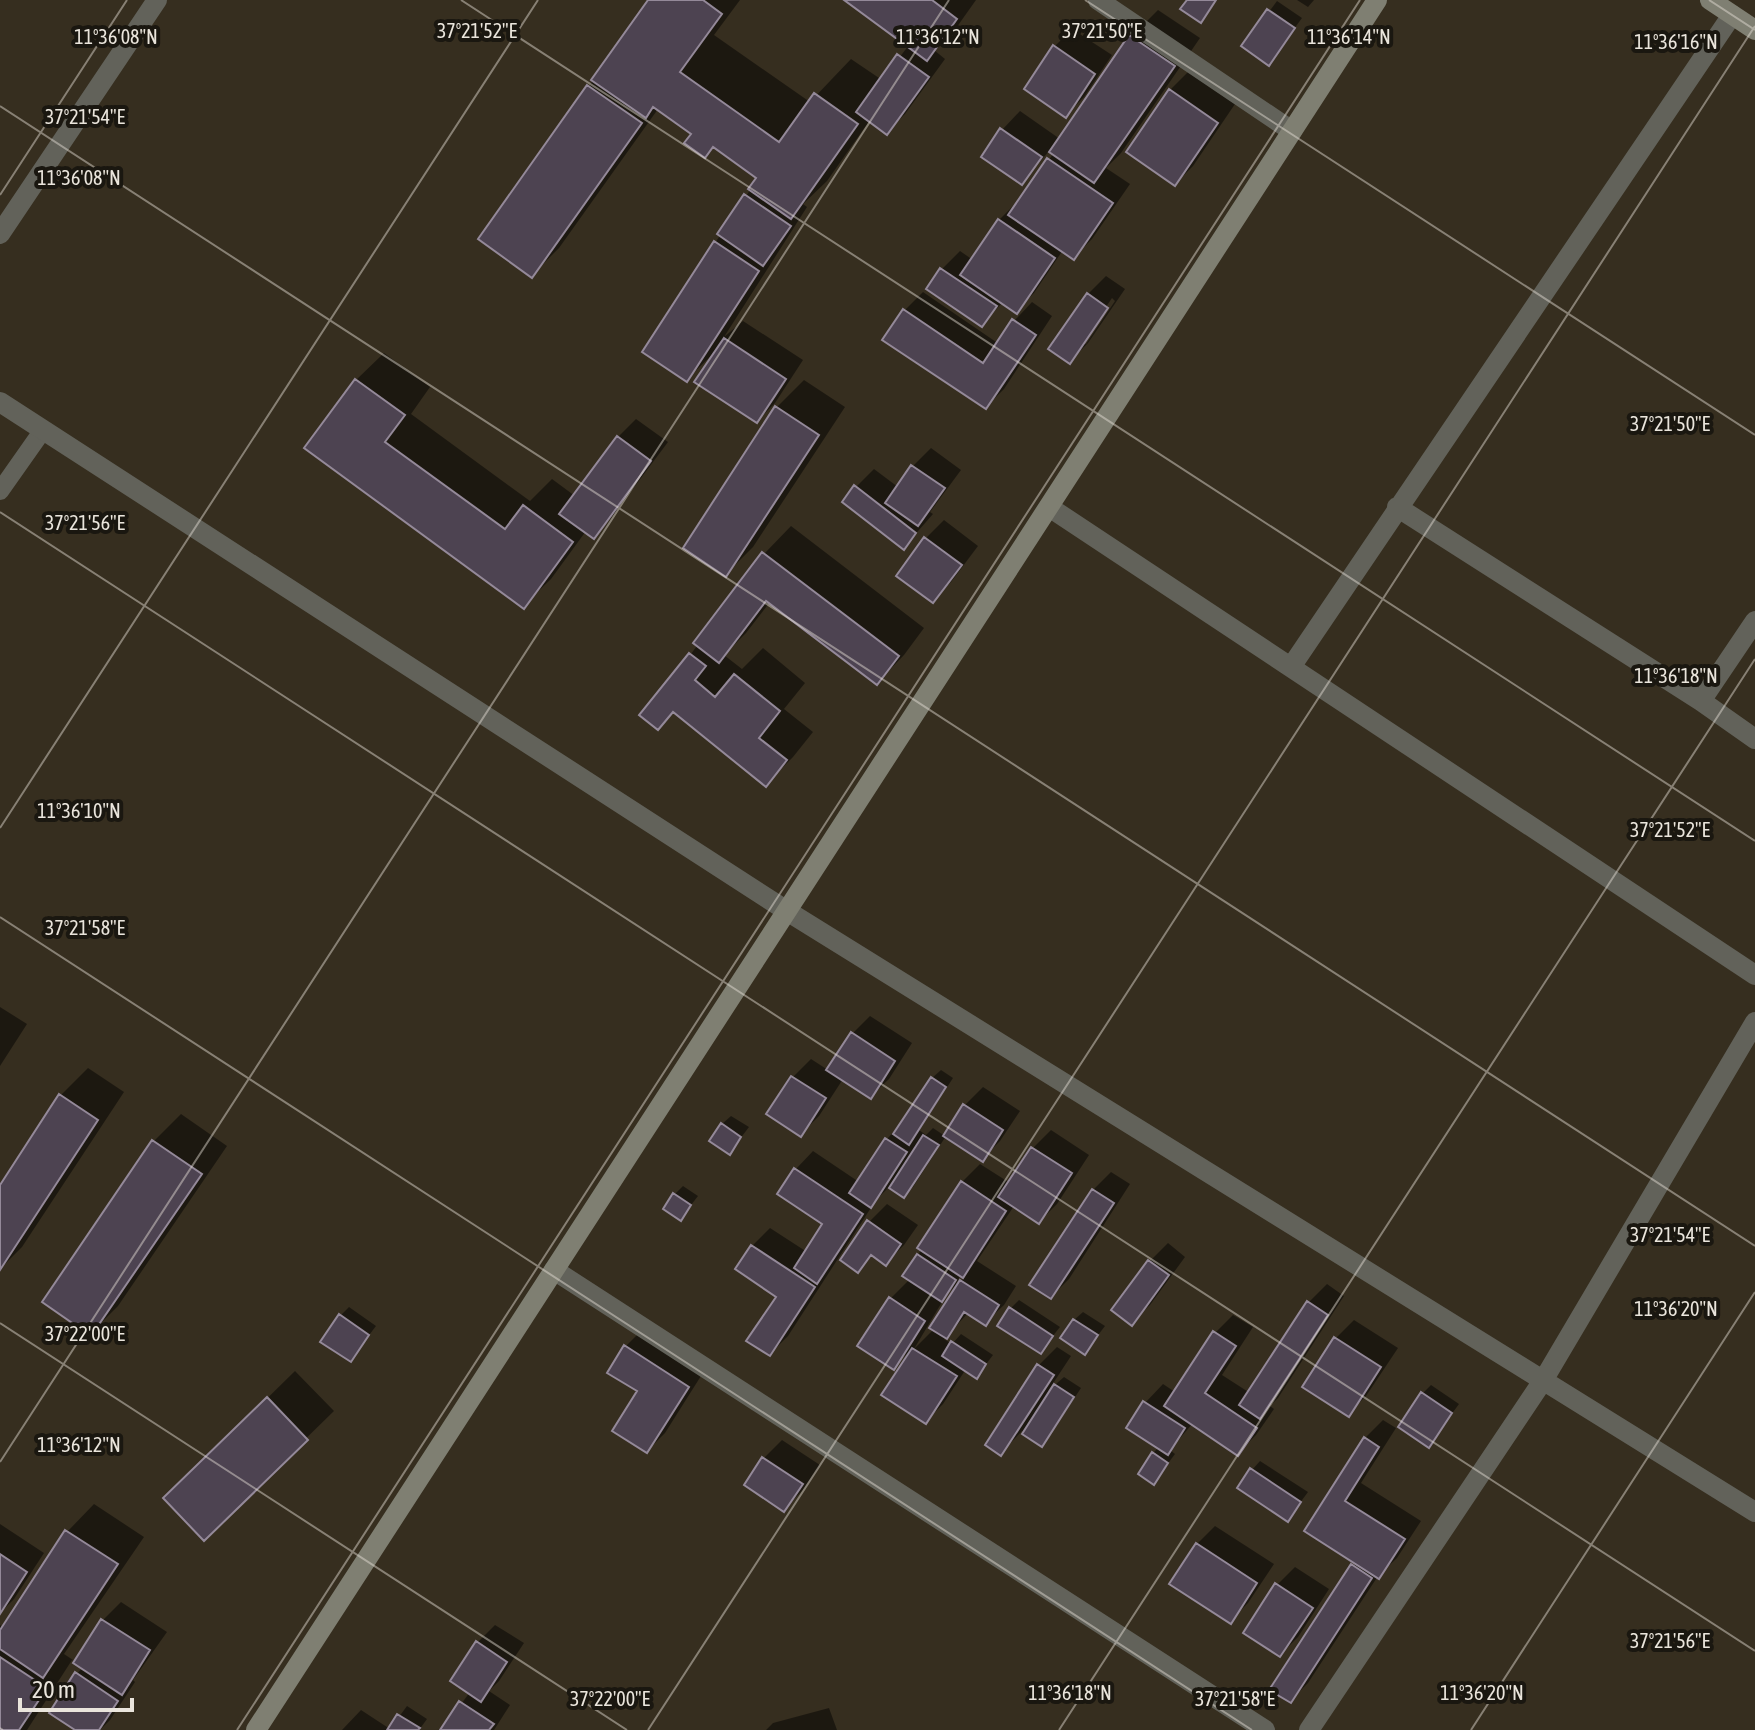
<svg xmlns="http://www.w3.org/2000/svg" width="1755" height="1730" viewBox="0 0 1755 1730" font-family="'Asap Condensed',sans-serif">
<rect width="100%" height="100%" fill="#362e1f"/>
<path fill="#0007" fill-rule="evenodd" d="M650 0H740L714 35 810 102 851 59 882 80 909 45 847 0H976L954 31 934 50 945 59 905 114 887 132 870 120 827 181 803 204 807 207 724 337 743 321 803 360 775 403 757 421 713 354 687 379 715 243 758 178 714 146 658 109 559 248 532 275 481 238Z
M1297 0H1314L1308 7Z
M1277 1 1302 18 1269 63 1244 46Z
M1158 10 1200 38 1121 153 1106 168 1130 184 1092 239 1074 257 1063 250 1034 293 1016 311 1003 302 982 324 942 269 960 251 973 260 999 220 1017 202 1054 153 1050 150 1022 182 1002 130 1020 111 1060 139 1131 37Z
M1072 29 1112 55 1084 97 1066 115 1054 47Z
M1188 72 1235 104 1193 166 1175 184 1170 90Z
M1106 276 1125 289 1088 343 1070 361 1088 294ZM1112 298 1115 301 1086 344H1081Z
M923 292 999 344 1014 321 1032 302 1052 316 1004 389 986 407 905 310Z
M384 353 430 387 411 414 530 501 552 479 575 496 618 437 636 419 668 442 611 518 593 537 586 531 551 579 523 606 307 448 356 380Z
M804 380 845 407 753 547 726 574 777 407Z
M931 448 961 470 930 512 933 514 904 547 856 487 874 469 898 487 913 466Z
M944 520 978 546 951 582 933 600 926 538Z
M791 526 924 628 904 655 877 683 770 602 746 633 724 655 742 669 763 648 805 683 784 709 813 732 793 757 766 784 675 711 658 727 691 654 764 554Z
M0 1007 27 1024 0 1066Z
M870 1016 912 1043 889 1079 870 1097 843 1079 819 1116 801 1134 769 1114 793 1077 811 1059 828 1070 852 1034Z
M88 1068 124 1092 22 1247 0 1269V1188L61 1095Z
M941 1070 953 1078 919 1130 926 1135 933 1128 945 1136 965 1105 983 1087 1020 1111 1000 1141 982 1159 946 1136 913 1187 904 1195 890 1186 876 1200 788 1336 770 1354 779 1296 752 1246 770 1228 807 1252 825 1224 795 1170 813 1151 859 1182 887 1139 903 1122 932 1078Z
M181 1114 227 1146 118 1306 91 1333 154 1141Z
M731 1116 749 1127 730 1152 722 1124Z
M1051 1130 1089 1155 1057 1204 1039 1222 1014 1206 977 1261 1016 1286 1004 1305 985 1323 969 1312 944 1339 952 1344 961 1334 993 1355 977 1376 966 1369 943 1404 925 1422 912 1349 893 1367 890 1299 910 1279 918 1255 962 1182 980 1164 1010 1183 1033 1148ZM961 1274 965 1277 957 1285 934 1329 914 1349 942 1302 940 1301 955 1286Z
M1111 1172 1130 1184 1069 1279 1051 1297 1093 1190Z
M683 1186 698 1196 681 1218 675 1194Z
M887 1204 918 1225 904 1245 886 1263 874 1254 858 1270 869 1222Z
M1168 1243 1185 1257 1150 1305 1131 1323 1150 1261Z
M1327 1284 1344 1296 1278 1398 1270 1406 1274 1409 1256 1435 1238 1453 1193 1423 1170 1450 1175 1454 1154 1482 1153 1453 1159 1447 1145 1403 1163 1384 1175 1392 1215 1333 1233 1315 1253 1327 1222 1375 1250 1393 1309 1302Z
M1019 1300 1060 1327 1040 1352 1010 1309Z
M349 1307 376 1326 350 1360 340 1316Z
M1083 1312 1105 1326 1085 1352 1074 1320Z
M1354 1320 1398 1348 1366 1396 1348 1414 1336 1338Z
M643 1329 706 1368 665 1433 647 1451 640 1391 625 1347Z
M1057 1347 1071 1356 1048 1391 1064 1377 1081 1388 1050 1435 1042 1444 1022 1431 1001 1453 987 1444 1039 1365Z
M295 1371 334 1411 204 1538 193 1471Z
M1431 1385 1459 1404 1429 1445 1422 1394Z
M1383 1420 1396 1428 1361 1483 1421 1521 1397 1558 1378 1576 1308 1683 1290 1701 1356 1562 1306 1530 1365 1438Z
M782 1440 820 1465 802 1491 784 1509 746 1484 764 1458Z
M1260 1461 1308 1492 1288 1519 1252 1470Z
M94 1504 144 1537 64 1654 76 1662 103 1620 121 1602 167 1632 133 1680 135 1682 110 1720 100 1730H79L77 1674 83 1667 72 1660 27 1730H0V1625L4 1628 67 1532Z
M0 1524 44 1553 14 1599 0 1613Z
M1215 1526 1274 1564 1248 1603 1230 1621 1197 1544Z
M1295 1567 1329 1589 1298 1637 1280 1655 1277 1585Z
M495 1625 524 1643 499 1681 489 1691 510 1705 494 1730H442L470 1692 477 1643Z
M407 1706 427 1719 419 1730H342L361 1710 390 1729Z
M829 1708 837 1730H766L773 1723Z"/>
<path fill="#4d4351" stroke="#948999" stroke-width="2" d="M648 0H703L722 14 680 72 779 142 814 93 858 124 791 219 748 189 756 178 713 147 705 158 684 143 691 134 653 107 646 118 591 80Z
M844 0H932L957 19 927 61Z
M1187 0H1216L1201 23 1180 9Z
M1267 9 1295 28 1269 66 1241 46Z
M1129 35 1175 66 1094 183 1049 152Z
M1053 45 1095 74 1066 118 1024 89Z
M897 54 929 77 887 135 856 112Z
M587 85 642 123 532 278 478 239Z
M1169 89 1218 123 1175 186 1126 152Z
M1000 128 1042 157 1022 185 981 157Z
M1047 158 1113 203 1074 260 1008 215Z
M744 194 791 226 763 266 717 234Z
M998 219 1055 258 1017 314 960 275Z
M714 241 759 271 687 382 642 352Z
M940 268 997 306 982 327 926 289Z
M1087 293 1108 308 1070 364 1048 349Z
M903 309 983 363 1012 319 1036 335 986 409 882 340Z
M724 338 786 379 757 423 694 382Z
M355 379 405 415 385 442 505 529 523 505 573 542 524 609 304 448Z
M775 406 819 435 726 577 683 548Z
M617 436 651 461 594 539 559 514Z
M911 465 945 488 918 526 885 503Z
M854 485 916 533 904 550 842 502Z
M924 537 962 565 933 603 896 576Z
M762 552 899 656 877 685 766 601 719 663 693 643Z
M689 653 706 666 695 680 715 697 734 674 780 711 759 738 787 760 766 787 673 712 658 730 639 715Z
M851 1032 895 1061 871 1099 826 1070Z
M791 1076 826 1098 801 1137 766 1114Z
M931 1077 946 1087 909 1145 893 1134Z
M59 1094 98 1120 0 1270V1185Z
M963 1104 1003 1130 983 1162 943 1136Z
M721 1123 741 1137 730 1155 709 1141Z
M923 1135 939 1145 904 1198 889 1188Z
M885 1138 907 1152 871 1208 849 1193Z
M152 1140 202 1174 91 1336 42 1302Z
M1031 1147 1072 1173 1039 1224 998 1197Z
M794 1168 863 1214 817 1284 794 1268 822 1224 777 1194Z
M961 1181 1006 1211 963 1278 917 1248Z
M1092 1189 1114 1203 1051 1299 1029 1285Z
M673 1193 691 1205 681 1221 663 1209Z
M867 1220 901 1244 886 1266 871 1255 858 1273 840 1260Z
M751 1245 815 1287 770 1356 746 1341 776 1297 735 1269Z
M917 1254 956 1280 942 1302 902 1276Z
M1148 1260 1169 1275 1132 1326 1111 1310Z
M960 1280 999 1305 986 1326 964 1312 947 1339 929 1328Z
M889 1297 925 1321 894 1370 857 1346Z
M1307 1301 1328 1315 1260 1419 1239 1405Z
M1009 1307 1053 1336 1041 1354 997 1326Z
M339 1314 369 1335 351 1362 320 1342Z
M1073 1319 1098 1335 1085 1355 1060 1338Z
M1213 1331 1236 1346 1205 1393 1257 1428 1238 1456 1164 1406Z
M1334 1337 1381 1367 1349 1417 1302 1387Z
M951 1341 986 1364 977 1379 942 1356Z
M624 1345 689 1387 647 1453 612 1431 637 1391 607 1373Z
M912 1348 957 1376 926 1424 881 1395Z
M1037 1364 1054 1375 1001 1456 985 1445Z
M1054 1384 1074 1397 1042 1447 1022 1434Z
M1421 1392 1452 1413 1429 1448 1398 1427Z
M267 1397 308 1440 204 1541 163 1498Z
M1143 1401 1185 1428 1168 1455 1126 1428Z
M1364 1437 1379 1447 1345 1501 1405 1539 1379 1579 1304 1531Z
M1152 1452 1168 1463 1154 1485 1138 1474Z
M762 1457 803 1484 784 1512 744 1485Z
M1250 1468 1301 1502 1288 1522 1237 1488Z
M65 1530 118 1564 43 1678 0 1649V1630Z
M1196 1543 1257 1583 1231 1624 1169 1584Z
M0 1554 27 1572 0 1614Z
M1351 1564 1372 1578 1291 1703 1269 1690Z
M1275 1583 1313 1608 1280 1657 1243 1633Z
M101 1619 150 1650 122 1695 73 1663Z
M476 1641 507 1662 481 1702 450 1681Z
M0 1657 47 1688 19 1730H0Z
M75 1672 118 1701 99 1730H75L49 1713Z
M459 1701 494 1724 489 1730H440Z
M397 1714 420 1728 418 1730H387Z"/>
<g fill="none" stroke-linecap="round" stroke-linejoin="round">
<path stroke="#62625a" stroke-width="18" d="M0 491 43 430"/>
<path stroke="#62625a" stroke-width="20" d="M1098 0 1292 131
M0 234 157 0
M0 402 787 911 1755 1512
M1049 507 1755 975
M1397 507 1701 701 1755 739
M1291 667 1732 15
M1701 701 1755 621
M554 1270 1265 1730
M1309 1730 1544 1379 1755 1022"/>
<path stroke="#7f7f72" stroke-width="20" d="M1710 0 1755 30
M256 1730 1377 0"/>
</g>
<path fill="none" stroke="#eae5dc" stroke-width="2" stroke-opacity="0.45" d="M461 0 1755 841M1085 0 1755 435M1709 0 1755 30M0 106 1755 1246M0 195 127 0M0 512 1755 1651M0 828 538 0M0 917 1252 1730M0 1323 627 1730M0 1462 949 0M0 1728 3 1730M237 1730 1360 0M648 1730 1755 26M1059 1730 1755 659M1471 1730 1755 1292"/>
<g font-size="20" text-anchor="middle" fill="#eae5dc" stroke="#1a1710" stroke-width="8" stroke-linejoin="round" paint-order="stroke">
<text x="1102" y="38">37°21'50"E</text>
<text x="477" y="38">37°21'52"E</text>
<text x="938" y="44">11°36'12"N</text>
<text x="1349" y="44">11°36'14"N</text>
<text x="116" y="44">11°36'08"N</text>
<text x="1676" y="49">11°36'16"N</text>
<text x="85" y="124">37°21'54"E</text>
<text x="79" y="185">11°36'08"N</text>
<text x="1670" y="431">37°21'50"E</text>
<text x="85" y="530">37°21'56"E</text>
<text x="1676" y="683">11°36'18"N</text>
<text x="79" y="818">11°36'10"N</text>
<text x="1670" y="837">37°21'52"E</text>
<text x="85" y="935">37°21'58"E</text>
<text x="1670" y="1242">37°21'54"E</text>
<text x="1676" y="1316">11°36'20"N</text>
<text x="85" y="1341">37°22'00"E</text>
<text x="79" y="1452">11°36'12"N</text>
<text x="1670" y="1648">37°21'56"E</text>
<text x="1070" y="1700">11°36'18"N</text>
<text x="1482" y="1700">11°36'20"N</text>
<text x="610" y="1706">37°22'00"E</text>
<text x="1235" y="1706">37°21'58"E</text>
</g>
<path d="M20 1698v12h112v-12" fill="none" stroke="#eae5dc" stroke-width="4"/>
<text x="32" y="1698" font-size="24" fill="#eae5dc" stroke="#1a1710" stroke-width="6" paint-order="stroke">20 m</text>
</svg>
